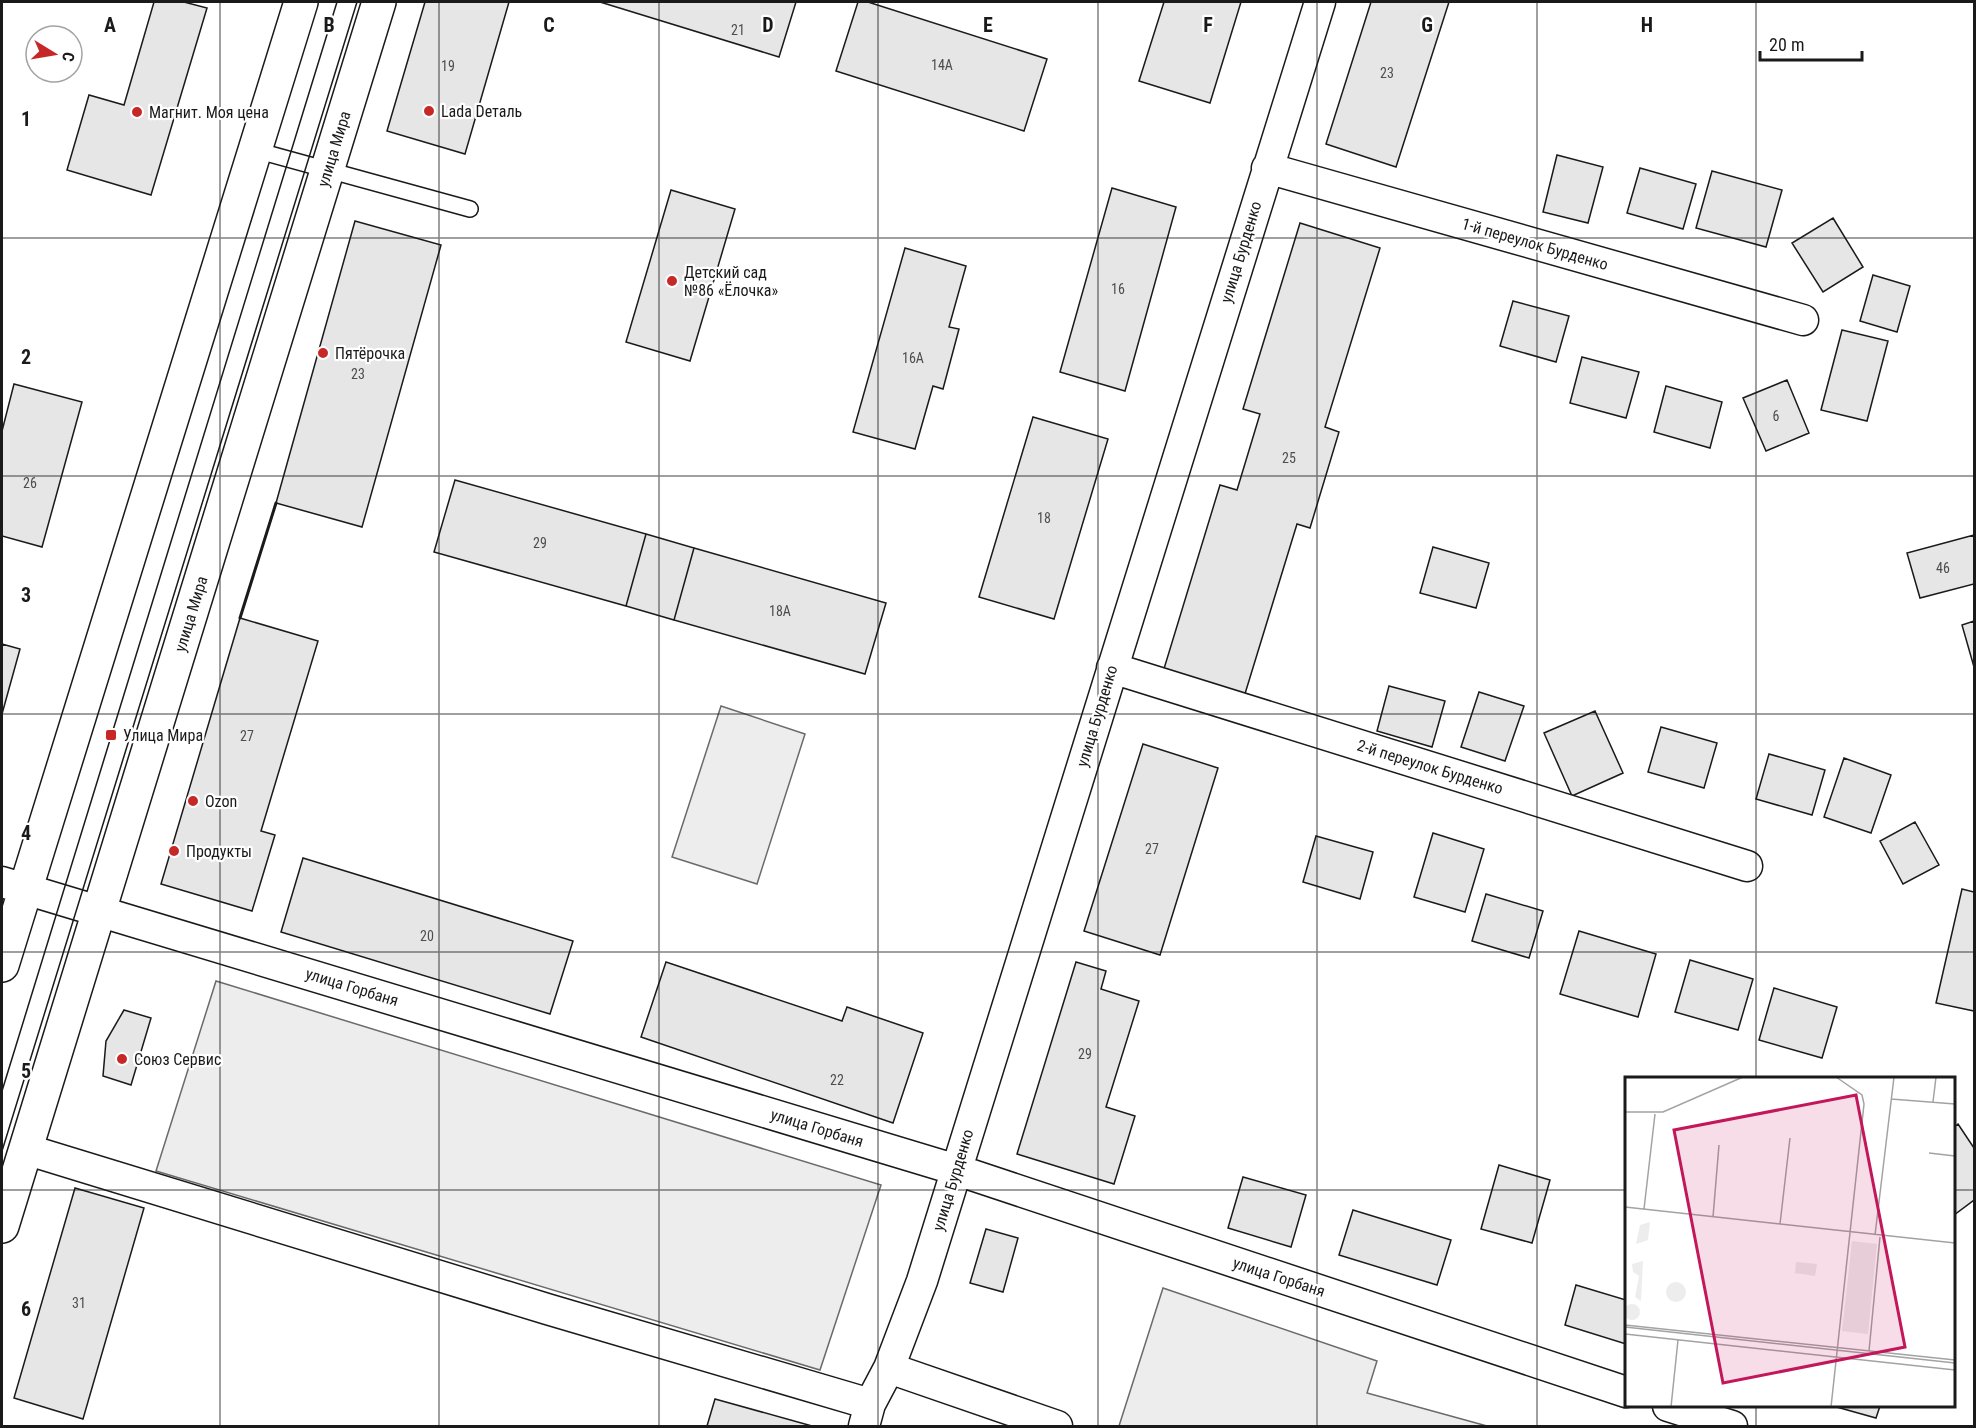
<svg xmlns="http://www.w3.org/2000/svg" width="1976" height="1428" viewBox="0 0 1976 1428" font-family="'Roboto Condensed',sans-serif">
<rect width="100%" height="100%" fill="#fff"/>
<path fill="#ededed" stroke="#6a6a6a" stroke-width="1.5" d="M721 706 805 734 757 884 672 857Z
M216 981 881 1185 820 1370 156 1171Z
M1163 1288 1377 1361 1367 1393 1487 1426H1119Z"/>
<path fill="#e6e6e6" stroke="#1a1a1a" stroke-width="1.5" d="M154 2H184L207 8 151 195 67 170 89 95 124 105Z
M425 2H509L465 154 387 131Z
M600 2H796L779 57Z
M858 2H868L1047 59 1024 131 836 71Z
M1164 2H1241L1210 103 1139 81Z
M1371 2H1449L1396 167 1326 144Z
M1557 155 1603 167 1588 223 1543 212Z
M1640 168 1696 184 1683 229 1627 213Z
M1712 171 1782 190 1766 247 1696 228Z
M1112 188 1176 207 1125 391 1060 372Z
M671 190 735 209 690 361 626 342Z
M1833 218 1863 267 1823 292 1792 243Z
M355 221 441 245 362 527 276 503Z
M1300 223 1380 248 1325 427 1339 432 1310 528 1297 524 1244 697 1163 672 1220 485 1237 490 1260 414 1243 409Z
M905 248 966 266 949 327 959 329 943 389 933 386 915 449 853 432Z
M1873 275 1910 286 1897 332 1860 321Z
M1513 301 1569 316 1556 362 1500 346Z
M1842 330 1888 341 1867 421 1821 410Z
M1582 357 1639 372 1626 418 1570 403Z
M1787 380 1809 433 1766 451 1743 398Z
M14 384 82 402 42 547 2 536V431Z
M1666 386 1722 402 1710 448 1654 432Z
M1033 417 1108 439 1054 619 979 597Z
M455 480 646 534 626 606 434 552Z
M646 534 694 548 674 620 626 606Z
M1974 535V584L1920 598 1907 553Z
M1433 547 1489 563 1476 608 1420 593Z
M694 548 886 603 865 674 674 620Z
M240 618 318 641 261 831 275 835 252 911 161 884Z
M1974 621V667L1962 625Z
M2 644 20 649 2 714Z
M1389 686 1445 701 1432 747 1377 731Z
M1479 692 1524 706 1505 761 1461 747Z
M1595 711 1623 773 1572 796 1544 733Z
M1661 727 1717 743 1704 788 1648 772Z
M1143 744 1218 768 1160 955 1084 931Z
M1769 754 1825 770 1812 815 1756 799Z
M1844 758 1891 775 1871 833 1824 817Z
M1915 822 1939 865 1903 884 1880 841Z
M1433 833 1484 849 1465 912 1414 897Z
M1316 836 1373 852 1360 899 1303 882Z
M303 858 573 941 550 1014 281 932Z
M1962 889 1974 892V1011L1936 1003Z
M1486 894 1543 911 1529 958 1472 941Z
M1579 931 1656 954 1638 1017 1560 994Z
M1690 960 1753 979 1738 1030 1675 1012Z
M666 962 842 1021 847 1007 923 1033 893 1123 641 1037Z
M1076 962 1106 971 1101 989 1139 1001 1106 1107 1135 1116 1114 1184 1017 1154Z
M1774 988 1837 1007 1822 1058 1759 1040Z
M124 1010 151 1018 131 1085 103 1076 106 1041Z
M1958 1124 1974 1148V1200L1954 1215V1127Z
M1499 1165 1550 1180 1532 1243 1481 1229Z
M1243 1177 1306 1195 1291 1247 1228 1228Z
M75 1188 144 1208 83 1419 14 1398Z
M1353 1210 1451 1240 1437 1285 1339 1255Z
M986 1229 1018 1238 1003 1292 970 1283Z
M1576 1285 1626 1300V1344L1565 1325Z
M715 1399 812 1426H707Z
M1833 1406H1880L1876 1418Z"/>
<g fill="none" stroke-linecap="round" stroke-linejoin="round">
<defs>
<path id="lane" d="M255 150 470 209"/>
<path id="street" d="M1267 168 1803 320
M1112 668 1747 866
M2 882 957 1170 1626 1392
M25 1149 547 1309 870 1404
M889 1368 1057 1426
M1668 1406 1732 1426
M864 1426 870 1404 889 1368 922 1281 1320 2"/>
<path id="secondary" d="M2 965 301 2
M2 1226 379 2"/>
</defs>
<use href="#lane" stroke="#1a1a1a" stroke-width="18"/>
<use href="#street" stroke="#1a1a1a" stroke-width="33"/>
<use href="#secondary" stroke="#1a1a1a" stroke-width="36"/>
<use href="#lane" stroke="#fff" stroke-width="15"/>
<use href="#street" stroke="#fff" stroke-width="30"/>
<use href="#secondary" stroke="#fff" stroke-width="33"/>
<path stroke="#1a1a1a" stroke-width="1.5" d="M2 1091 337 2
M2 1151 357 2"/>
<path stroke="#1a1a1a" stroke-width="3" d="M240 618 276 503"/>
</g>
<path fill="none" stroke="#1a1a1a" stroke-width="1.5" stroke-opacity="0.55" d="M220 2V1426M439 2V1426M659 2V1426M878 2V1426M1098 2V1426M1317 2V1426M1537 2V1426M1756 2V1078M2 238H1974M2 476H1974M2 714H1974M2 952H1974M2 1190H1626M1954 1190H1974M1756 1406V1426"/>
<g fill="#c62828" stroke="#fff" stroke-width="2">
<circle cx="429" cy="111" r="6"/>
<circle cx="137" cy="112" r="6"/>
<circle cx="672" cy="281" r="6"/>
<circle cx="323" cy="353" r="6"/>
<rect x="105" y="729" width="12" height="12" rx="3"/>
<circle cx="193" cy="801" r="6"/>
<circle cx="174" cy="851" r="6"/>
<circle cx="122" cy="1059" r="6"/>
</g>
<g text-anchor="middle" dominant-baseline="central" stroke-width="4.5" stroke-linejoin="round" paint-order="stroke">
<g font-size="14" fill="#4d4d4d">
<text x="738" y="30">21</text>
<text x="942" y="65">14А</text>
<text x="448" y="66">19</text>
<text x="1387" y="73">23</text>
<text x="1118" y="289">16</text>
<text x="913" y="358">16А</text>
<text x="358" y="374">23</text>
<text x="1776" y="416">6</text>
<text x="1289" y="458">25</text>
<text x="30" y="483">26</text>
<text x="1044" y="518">18</text>
<text x="540" y="543">29</text>
<text x="1943" y="568">46</text>
<text x="780" y="611">18А</text>
<text x="247" y="736">27</text>
<text x="1152" y="849">27</text>
<text x="427" y="936">20</text>
<text x="1085" y="1054">29</text>
<text x="837" y="1080">22</text>
<text x="79" y="1303">31</text>
</g>
<g font-size="16" fill="#1a1a1a" stroke="#fff" text-anchor="start">
<text x="441" y="111">Lada Dеталь</text>
<text x="149" y="112">Магнит. Моя цена</text>
<text x="684" y="272">Детский сад<tspan x="684" dy="18">№86 «Ёлочка»</tspan></text>
<text x="335" y="353">Пятёрочка</text>
<text x="123" y="735">Улица Мира</text>
<text x="205" y="801">Ozon</text>
<text x="186" y="851">Продукты</text>
<text x="134" y="1059">Союз Сервис</text>
</g>
<g font-size="16" fill="#1a1a1a" stroke="#fff">
<text transform="translate(334 149) rotate(-73)">улица Мира</text>
<text transform="translate(1535 244) rotate(16)">1-й переулок Бурденко</text>
<text transform="translate(1241 252) rotate(-73)">улица Бурденко</text>
<text transform="translate(191 614) rotate(-73)">улица Мира</text>
<text transform="translate(1097 716) rotate(-73)">улица Бурденко</text>
<text transform="translate(1430 767) rotate(17)">2-й переулок Бурденко</text>
<text transform="translate(352 987) rotate(17)">улица Горбаня</text>
<text transform="translate(817 1128) rotate(17)">улица Горбаня</text>
<text transform="translate(953 1180) rotate(-73)">улица Бурденко</text>
<text transform="translate(1279 1277) rotate(18)">улица Горбаня</text>
</g>
</g>
<g transform="translate(1625 1077)">
<rect width="330" height="330" fill="#fff"/>
<path d="M25 145 23 163 11 167 15 148ZM227 164 252 167 243 257 217 254ZM18 184 16 224 10 220 14 199 8 195 7 187ZM171 185 192 187 190 199 170 196ZM41 215a10 10 0 1 1 20 0a10 10 0 1 1-20 0ZM-1 235a8 8 0 1 1 16 0a8 8 0 1 1-16 0Z" fill="#ededed"/>
<path fill="none" stroke="#a3a3a3" stroke-width="1.5" d="M266 22 330 27M308 25 311 0M0 35H38L118 0M304 76 330 79M0 130 330 166M19 132 30 37M88 140 94 68M155 147 165 61M250 158 269 0M0 248 330 283M0 250 330 286M0 257 330 293M244 274 255 160M46 330 53 263M206 330 239 27 237 18 211 0"/>
<path fill="#c2185b" fill-opacity="0.15" stroke="#c2185b" stroke-width="3" d="M231 18 280 270 98 306 49 53Z"/>
<rect width="330" height="330" fill="none" stroke="#1a1a1a" stroke-width="3"/>
</g>
<g font-size="20" text-anchor="middle" font-weight="bold" fill="#1a1a1a" stroke="#fff" stroke-width="4.5" stroke-linejoin="round" paint-order="stroke">
<text x="110" y="32">A</text>
<text x="329" y="32">B</text>
<text x="549" y="32">C</text>
<text x="768" y="32">D</text>
<text x="988" y="32">E</text>
<text x="1208" y="32">F</text>
<text x="1427" y="32">G</text>
<text x="1647" y="32">H</text>
<text x="26" y="126">1</text>
<text x="26" y="364">2</text>
<text x="26" y="602">3</text>
<text x="26" y="840">4</text>
<text x="26" y="1078">5</text>
<text x="26" y="1316">6</text>
</g>
<rect width="1976" height="1428" fill="none" stroke="#1a1a1a" stroke-width="6"/>
<g transform="translate(54 54) rotate(101)"><circle r="28" fill="#ffffff" stroke="#a3a3a3" stroke-width="1.5"/>
<path d="M0-4.5L10 22L0 15L-10 22Z" fill="#c62828"/>
<text y="-9" font-size="16" font-weight="bold" text-anchor="middle" fill="#1a1a1a">С</text>
</g>
<path d="M1760 51v9h102v-9" fill="none" stroke="#1a1a1a" stroke-width="3"/>
<text x="1769" y="51" font-size="18" fill="#1a1a1a" stroke="#ffffff" stroke-width="4.5" paint-order="stroke">20 m</text>
</svg>
